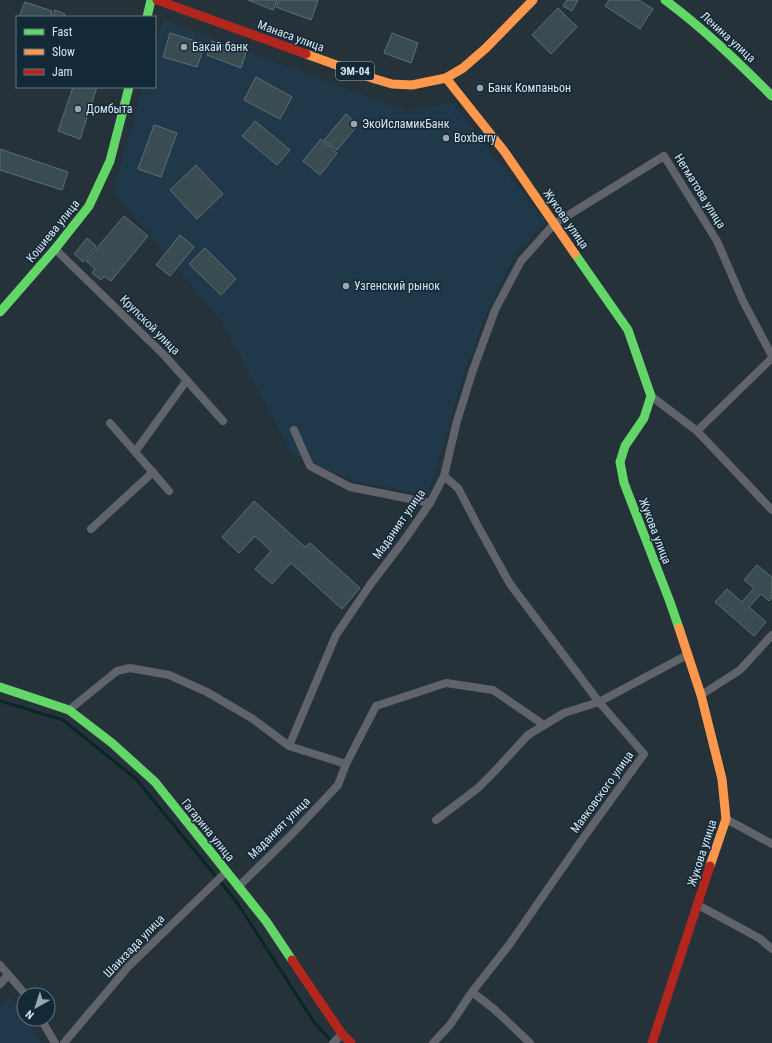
<svg xmlns="http://www.w3.org/2000/svg" width="772" height="1043" viewBox="0 0 772 1043" font-family="'Roboto Condensed',sans-serif">
<rect width="100%" height="100%" fill="#25323a"/>
<path fill="#1f394a" d="M163 20 409 112 452 102 545 222 514 257 486 314 464 375 428 495 354 481 291 453 222 322 113 191 143 87H155V46Z
M10 997 24 1017V1019H26L42 1043H0V1009Z"/>
<g fill="none" stroke-linecap="round" stroke-linejoin="round">
<path stroke="#092823" stroke-width="3" d="M0 701 63 720 136 779 236 901 314 1022 332 1042"/>
</g>
<path fill="#394c51" stroke="#606d72" d="M248 0H277L273 10Z
M279 0H315L318 1 311 20 276 7Z
M567 0H578L572 11 563 6Z
M609 0H639L653 9 640 29 605 6Z
M25 2 52 11 51 17H19Z
M558 8 577 27 551 54 532 35Z
M55 10 65 14 64 17H53Z
M170 33 205 44 197 67 163 57Z
M392 33 418 43 411 63 384 53Z
M212 41 246 53 241 68 207 55Z
M256 77 292 97 280 119 244 100Z
M73 87H97L80 139 58 131Z
M346 114 358 125 337 150 324 140Z
M255 121 290 150 277 165 242 136Z
M154 125 177 133 161 177 138 169Z
M321 139 337 153 320 175 303 161Z
M0 149 68 172 62 190 0 170Z
M196 165 223 194 197 219 170 190Z
M124 216 148 236 111 281 104 276 101 280 92 273 95 269 86 261Z
M180 235 194 247 170 276 156 265Z
M87 238 96 246 83 262 74 254Z
M205 248 236 279 221 295 189 264Z
M254 501 305 547 310 543 360 588 342 609 291 563 272 584 255 569 271 551 255 536 239 553 222 537Z
M757 565 772 577V598L769 601 761 594 749 607 766 622 754 636 715 602 727 589 742 602 754 588 744 580Z"/>
<g fill="none" stroke-linecap="round" stroke-linejoin="round">
<path stroke="#60636a" stroke-width="8" d="M55 249 165 356 223 421
M651 396 697 431 772 510
M110 423 169 491
M294 430 310 466 350 487 430 503
M697 431 772 358
M135 452 187 380
M91 529 153 472
M701 695 740 670 772 635
M69 710 117 671 130 668 169 675 207 692 253 719 289 746 346 764
M289 746 336 635 370 585 405 539 430 503 444 476 457 421 473 370 495 310 521 261 554 224 664 156 717 241 743 301 772 356
M726 819 772 844
M436 820 478 788 493 773 528 735 564 713 599 702 687 655
M238 887 292 834 338 785 346 764 376 706 446 683 493 690 544 725
M698 905 759 938 772 949
M0 965 26 995
M0 984 8 975
M472 992 494 1009 530 1043
M41 1019 55 1043
M64 1043 128 967 226 872
M333 1043 342 1034
M433 1043 450 1025 472 992 509 945 579 844 644 754 599 702 510 584 479 528 458 488 444 476"/>
<path stroke="#63d668" stroke-width="9" d="M665 0C704 29 738 62 772 96
M147 17 151 0
M575 254 628 330 651 396 644 418 625 446 620 462 624 483 670 602 679 628
M0 312 55 249 89 206 110 161 129 87
M0 687 69 710 112 743 155 782 266 921 292 960"/>
<path stroke="#ff974d" stroke-width="9" d="M306 54 375 79 392 84 412 85 446 78 463 68 486 48 533 0
M446 78 504 151 575 254
M679 628 701 695 722 779 726 819 710 866"/>
<path stroke="#b3261e" stroke-width="9" d="M157 0 306 54
M292 960 342 1034 351 1043
M652 1043 710 866"/>
</g>
<g fill="#9aa7b0" stroke="#132937" stroke-width="1.5">
<circle cx="184" cy="47" r="4"/>
<circle cx="480" cy="88" r="4"/>
<circle cx="78" cy="109" r="4"/>
<circle cx="354" cy="124" r="4"/>
<circle cx="446" cy="138" r="4"/>
<circle cx="346" cy="286" r="4"/>
</g>
<g text-anchor="middle" dominant-baseline="central" stroke-width="3" stroke-linejoin="round" paint-order="stroke">
<rect fill="#132937" stroke="#9eadb8" stroke-width="1" x="336" y="62" width="38" height="18" rx="3"/>
<g font-size="11" font-weight="bold" fill="#d9e6f0">
<text x="355" y="71">ЭМ-04</text>
</g>
<g font-size="12" fill="#d9e6f0" stroke="#132937">
<text transform="translate(291 36) rotate(20)">Манаса улица</text>
<text transform="translate(728 37) rotate(42)">Ленина улица</text>
<text transform="translate(700 191) rotate(58)">Негматова улица</text>
<text transform="translate(566 219) rotate(55)">Жукова улица</text>
<text transform="translate(53 231) rotate(-51)">Кошиева улица</text>
<text transform="translate(150 325) rotate(45)">Крупской улица</text>
<text transform="translate(399 524) rotate(-55)">Маданият улица</text>
<text transform="translate(655 531) rotate(69)">Жукова улица</text>
<text transform="translate(602 792) rotate(-54)">Маяковского улица</text>
<text transform="translate(279 828) rotate(-45)">Маданият улица</text>
<text transform="translate(208 830) rotate(51)">Гагарина улица</text>
<text transform="translate(702 853) rotate(-72)">Жукова улица</text>
<text transform="translate(134 946) rotate(-46)">Шаихзада улица</text>
</g>
<g font-size="12" fill="#d9e6f0" stroke="#132937" text-anchor="start">
<text x="192" y="47">Бакай банк</text>
<text x="488" y="88">Банк Компаньон</text>
<text x="86" y="109">Домбыта</text>
<text x="362" y="124">ЭкоИсламикБанк</text>
<text x="454" y="138">Boxberry</text>
<text x="354" y="286">Узгенский рынок</text>
</g>
</g>
<rect x="16" y="16" width="140" height="72" fill="#132937" stroke="#627581"/>
<rect x="24" y="29" width="20" height="6" fill="#63d668" stroke="#627581"/>
<text x="52" y="36" font-size="12" fill="#d9e6f0">Fast</text>
<rect x="24" y="49" width="20" height="6" fill="#ff974d" stroke="#627581"/>
<text x="52" y="56" font-size="12" fill="#d9e6f0">Slow</text>
<rect x="24" y="69" width="20" height="6" fill="#b3261e" stroke="#627581"/>
<text x="52" y="76" font-size="12" fill="#d9e6f0">Jam</text>
<g transform="translate(36 1007) rotate(219)"><circle r="19" fill="#132937" stroke="#627581"/>
<path d="M0-3L7 15L0 10L-7 15Z" fill="#9aa7b0"/>
<text y="-6" font-size="11" font-weight="bold" text-anchor="middle" fill="#d9e6f0">N</text>
</g>
</svg>
